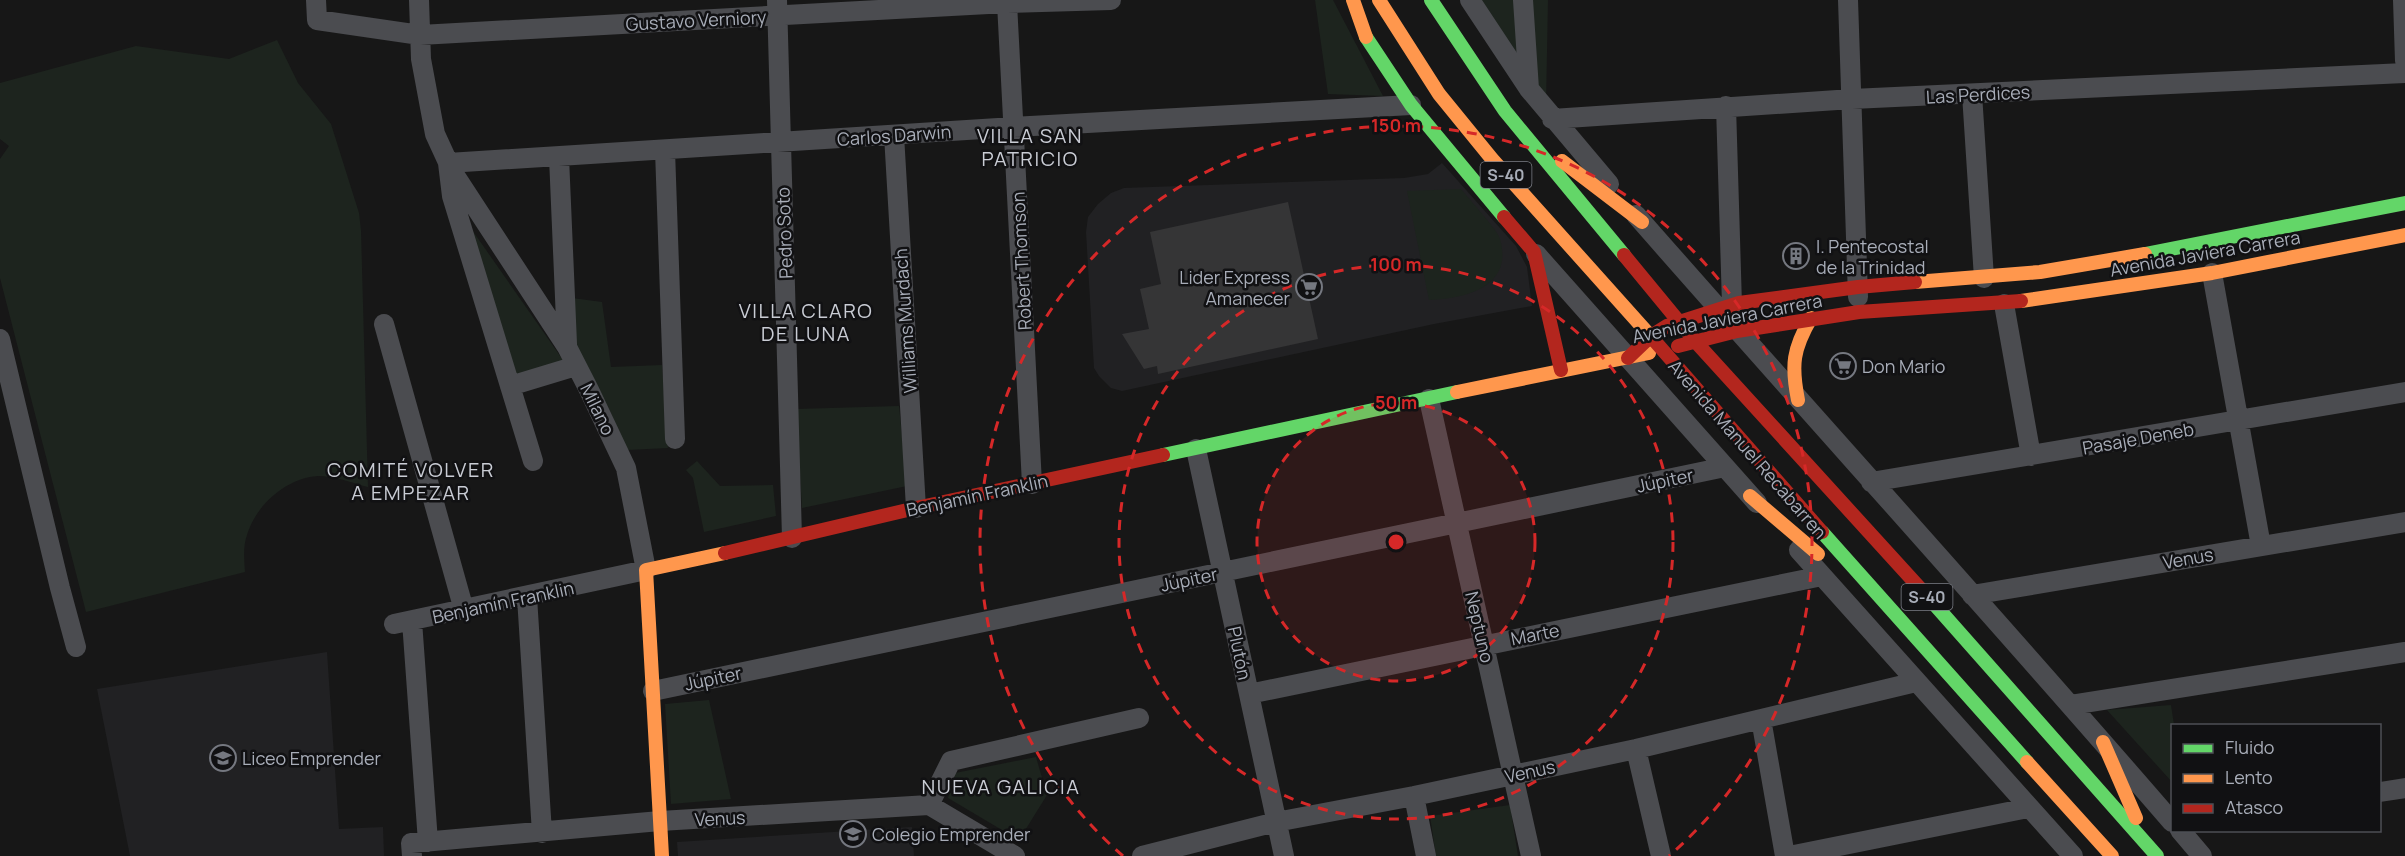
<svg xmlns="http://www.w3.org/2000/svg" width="2405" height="856" viewBox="0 0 2405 856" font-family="Manrope,sans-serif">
<rect width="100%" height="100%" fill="#171717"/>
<path fill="#212123" d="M1442 163 1516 246 1527 267 1532 306 1434 324 1122 391 1111 388 1099 376 1094 368 1086 232 1088 217 1098 204 1111 193 1124 188 1404 178 1428 174Z
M327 652 339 829 383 827 384 856H130L97 689Z
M912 827 914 856H678L677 842Z"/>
<path fill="#1d241e" d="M1315 0H1333L1383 96 1328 94Z
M1473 0H1548L1546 104Z
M277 40 298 83 331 124 359 213 361 231 368 487C352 483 335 476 318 476 286 478 256 505 247 535 243 546 244 559 245 572L86 612 0 278V159L9 146 0 139V83L136 46 229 59Z
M1461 189C1473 204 1487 218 1497 233 1502 241 1503 252 1502 261 1497 292 1456 299 1429 300L1407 191Z
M463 217 565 363 513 379Z
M572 298 602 302 611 367 662 365 668 448 627 450 610 411 571 338Z
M899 406 907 486 802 508 796 409Z
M697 461 720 486 773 485 776 516 704 532 693 478 686 470Z
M709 700 731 799 671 804 665 704Z
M2171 705 2174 725 2172 726V782L2107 710Z
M1036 757 1047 795 1019 840 948 798 955 773Z
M1510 805 1518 856H1436L1430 816Z"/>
<path fill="#353536" d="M1288 202 1318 339 1158 374 1157 366 1144 369 1122 334 1149 329 1140 289 1161 284 1150 232Z
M1804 244 1807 265 1787 266 1786 247Z"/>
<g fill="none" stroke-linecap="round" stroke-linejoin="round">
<path stroke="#4b4c50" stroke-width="20" d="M316 0 317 20 420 35 1007 3 1111 0
M777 0 792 538
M1470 0 1529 89 1609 184
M1523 0 1529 89
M1848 0 1858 297
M2403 0 2405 61
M1007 3 1032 484
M1972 94 1984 278
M1726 106 1732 305
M1552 119 1852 99 2405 73
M894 135 916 508
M665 150 675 439
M559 157 567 344
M1636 215C1814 418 1996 618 2172 822
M1536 254 1757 503
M2212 273 2261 546
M2004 304 2031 456
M384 324 464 610
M0 339 60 588 76 647
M510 386 576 366
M1429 399 1531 856
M1196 449 1284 856
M533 461 452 196 448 163 1014 127 1411 105
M1871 482 2405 392
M1799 550 2073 856
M1972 595 2405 522
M527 597 542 833
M412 621 428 842
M394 624 646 570 626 468 589 390 567 347 452 171 435 134 421 59 419 0
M653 691 1725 467
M1249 694 1822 576
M2071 705 2405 652
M1761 719 1785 856
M1636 749 1661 856
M2380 792 2405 788
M1414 796 1426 856
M929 805 951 761 1139 718
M2180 830 2202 856
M412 856 411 843 660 821 929 805 1015 856
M1142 856 1276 822 1414 796 1636 749 1916 682
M1789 856 2028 808"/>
<path stroke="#63d668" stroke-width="14" d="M1431 0 1505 111 1624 255
M1366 37 1411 105 1504 217
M2145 254 2405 203
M1163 455 1457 392
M1822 532 2027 762
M1928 597 2157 856"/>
<path stroke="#ff974d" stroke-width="14" d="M1353 0 1366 37
M1379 0 1439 94 1492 159 1653 339
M1562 161 1642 222
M1915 282 2040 272 2145 254
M2021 301 2212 273 2405 235
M1457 392 1649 353
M1798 400C1791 365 1793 349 1811 318
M1750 496 1818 554
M2103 742 2136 818
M2027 762 2112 856
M662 856 646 570 725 553"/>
<path stroke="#b3261e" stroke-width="14" d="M1504 217 1534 252 1561 370
M1624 255 1694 340 1928 597
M1653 339 1822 532
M1678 346 1737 331 1859 312 2021 301
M1628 358 1651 336 1667 326 1739 303 1858 287 1915 282
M725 553 916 508 1163 455"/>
</g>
<circle cx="1396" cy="542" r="139" fill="#d62828" fill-opacity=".12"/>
<g fill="none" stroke="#d62828" stroke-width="3" stroke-dasharray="10 8">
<circle cx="1396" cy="542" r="139"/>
<circle cx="1396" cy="542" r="277"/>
<path d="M1123 856A416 416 0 1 1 1669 856"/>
</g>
<defs>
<symbol id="building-ring" viewBox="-11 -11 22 22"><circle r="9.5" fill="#111113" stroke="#757880" stroke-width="1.5"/><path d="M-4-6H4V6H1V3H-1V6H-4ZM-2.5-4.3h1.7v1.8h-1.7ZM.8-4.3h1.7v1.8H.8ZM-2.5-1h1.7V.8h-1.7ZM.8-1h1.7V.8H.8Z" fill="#757880"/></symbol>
<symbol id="supermarket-ring" viewBox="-11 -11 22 22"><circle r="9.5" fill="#111113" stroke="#757880" stroke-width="1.5"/><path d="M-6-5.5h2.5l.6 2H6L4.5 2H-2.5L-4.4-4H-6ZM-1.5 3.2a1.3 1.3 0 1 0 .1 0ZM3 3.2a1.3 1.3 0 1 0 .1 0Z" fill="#757880"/></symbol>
<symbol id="school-ring" viewBox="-11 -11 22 22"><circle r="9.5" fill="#111113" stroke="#757880" stroke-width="1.5"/><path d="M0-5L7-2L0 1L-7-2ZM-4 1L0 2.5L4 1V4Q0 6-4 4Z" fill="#757880"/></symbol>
</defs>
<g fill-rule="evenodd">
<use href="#building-ring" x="1781" y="241" width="30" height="30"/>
<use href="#supermarket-ring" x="1294" y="272" width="30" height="30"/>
<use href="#supermarket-ring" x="1828" y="351" width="30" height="30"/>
<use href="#school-ring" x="208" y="743" width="30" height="30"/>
<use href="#school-ring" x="838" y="819" width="30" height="30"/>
</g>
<g text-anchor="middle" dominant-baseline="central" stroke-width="5" stroke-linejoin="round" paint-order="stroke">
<g fill="#111113" stroke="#7b7e86" stroke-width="1.5">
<rect x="1480.5" y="162" width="51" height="26" rx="4.5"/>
<rect x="1901.5" y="584" width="51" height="26" rx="4.5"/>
</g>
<g font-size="16" font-weight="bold" fill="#a8adb8">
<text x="1506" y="175">S-40</text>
<text x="1927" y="597">S-40</text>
</g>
<g font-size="18" fill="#a8adb8" stroke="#111113">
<text transform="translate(696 20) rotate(-3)">Gustavo Verniory</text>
<text transform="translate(1978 94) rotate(-3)">Las Perdices</text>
<text transform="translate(894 135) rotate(-4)">Carlos Darwin</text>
<text transform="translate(784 233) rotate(-92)">Pedro Soto</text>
<text transform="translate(2205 253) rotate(-10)">Avenida Javiera Carrera</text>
<text transform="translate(1021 261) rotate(-93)">Robert Thomson</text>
<text transform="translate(1727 318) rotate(-11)">Avenida Javiera Carrera</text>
<text transform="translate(905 321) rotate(-94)">Williams Murdach</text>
<text transform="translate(598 409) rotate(64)">Milano</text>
<text transform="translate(2138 438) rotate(-10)">Pasaje Deneb</text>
<text transform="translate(1748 449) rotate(49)">Avenida Manuel Recabarren</text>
<text transform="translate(1665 480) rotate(-12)">Júpiter</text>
<text transform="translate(977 495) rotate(-12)">Benjamín Franklin</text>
<text transform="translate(2188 558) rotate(-10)">Venus</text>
<text transform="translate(1189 579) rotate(-12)">Júpiter</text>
<text transform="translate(503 602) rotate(-12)">Benjamín Franklin</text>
<text transform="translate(1480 627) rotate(77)">Neptuno</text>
<text transform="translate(1535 634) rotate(-11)">Marte</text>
<text transform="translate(1240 653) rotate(78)">Plutón</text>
<text transform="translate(713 678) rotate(-12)">Júpiter</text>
<text transform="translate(1530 771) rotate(-12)">Venus</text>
<text transform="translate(720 818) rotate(-3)">Venus</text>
</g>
<g font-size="18" fill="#a8adb8" stroke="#111113" text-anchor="start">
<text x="1816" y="246">I. Pentecostal<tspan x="1816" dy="21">de la Trinidad</tspan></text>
<text x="1290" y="277" text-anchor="end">Lider Express<tspan x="1290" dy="21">Amanecer</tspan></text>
<text x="1862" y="366">Don Mario</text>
<text x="242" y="758">Liceo Emprender</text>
<text x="872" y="834">Colegio Emprender</text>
</g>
<g font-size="20" letter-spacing="1.5" fill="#c9ccd4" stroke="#111113">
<text x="1030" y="135">VILLA SAN<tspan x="1030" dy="23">PATRICIO</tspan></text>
<text x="806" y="310">VILLA CLARO<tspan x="806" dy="23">DE LUNA</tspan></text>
<text x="411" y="469">COMITÉ VOLVER<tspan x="411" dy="23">A EMPEZAR</tspan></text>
<text x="1001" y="786">NUEVA GALICIA</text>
</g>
</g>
<circle cx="1396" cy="542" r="9" fill="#d62828" stroke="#111113" stroke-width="3"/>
<g font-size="18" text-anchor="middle" font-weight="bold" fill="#d62828" stroke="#111113" stroke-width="5" stroke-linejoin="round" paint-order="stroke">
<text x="1396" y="132">150 m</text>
<text x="1396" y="271">100 m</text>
<text x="1396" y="409">50 m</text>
</g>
<rect x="2171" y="724" width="210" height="108" fill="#111113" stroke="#4d4f55" stroke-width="1.5"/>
<rect x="2183" y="744" width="30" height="9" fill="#63d668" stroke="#4d4f55" stroke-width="1.5"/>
<text x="2225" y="754" font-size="18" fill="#a8adb8">Fluido</text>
<rect x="2183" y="774" width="30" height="9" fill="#ff974d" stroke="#4d4f55" stroke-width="1.5"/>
<text x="2225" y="784" font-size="18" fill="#a8adb8">Lento</text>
<rect x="2183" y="804" width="30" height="9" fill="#b3261e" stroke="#4d4f55" stroke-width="1.5"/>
<text x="2225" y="814" font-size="18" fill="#a8adb8">Atasco</text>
</svg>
